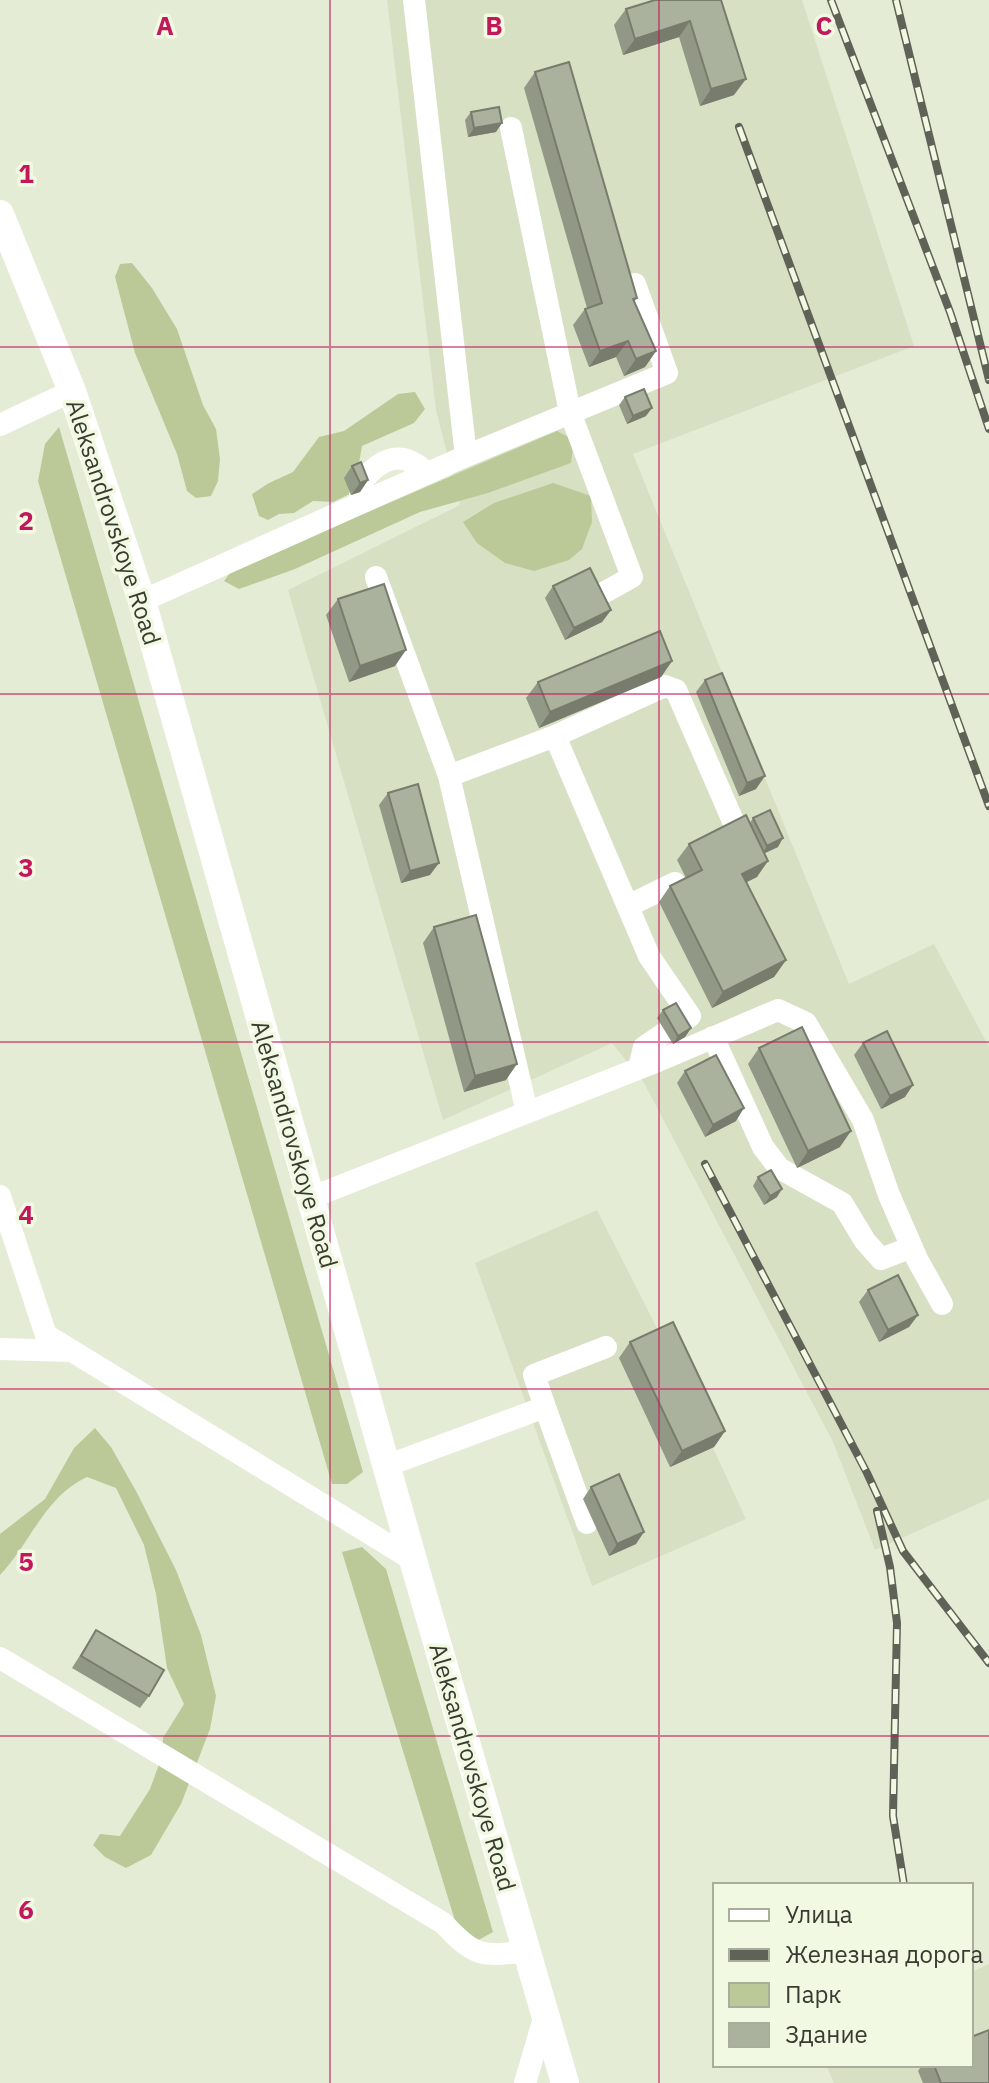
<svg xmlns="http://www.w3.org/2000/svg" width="989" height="2083" viewBox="0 0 989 2083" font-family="'IBM Plex Sans',sans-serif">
<rect width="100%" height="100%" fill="#e5ecd5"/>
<path fill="#d8e0c3" d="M387 0H802L914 346 633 454 849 984 934 944 989 1047V1499L875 1550 833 1442 644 1083 612 1043 443 1120 288 590 460 505 436 410Z
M597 1210 662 1338 746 1519 592 1586 475 1263Z
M989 1964V2083H834L826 2065H971V1972Z"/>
<path fill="#bbc998" d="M132 263 152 288 177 329 203 405 216 429 220 459 218 481 211 496 196 498 187 491 177 454 135 353 115 277 120 264Z
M415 392 425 409 414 423 362 446 354 492 333 502 313 501 294 513 279 514 268 520 259 516 252 494 269 483 293 472 319 437 344 431 398 394Z
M59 427 363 1472 347 1484H332L38 481 45 444Z
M557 431 574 440 571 463 488 493 420 512 295 569 239 589 224 581 232 570Z
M553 483 591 496 592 522 582 549 569 560 534 571 505 563 477 543 463 522 494 503Z
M95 1428 111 1447 136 1491 176 1570 201 1635 216 1696 210 1729 181 1804 151 1855 126 1868 105 1857 93 1845 100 1834 120 1836 150 1789 162 1756 163 1738 184 1704 167 1668 156 1594 144 1545 116 1488 87 1477C45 1496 30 1544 0 1575V1534L45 1499 74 1448Z
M362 1547 386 1569 493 1932 475 1942 460 1937 342 1552Z"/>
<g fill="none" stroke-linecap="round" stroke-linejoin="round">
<path stroke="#fff" stroke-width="22" d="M414 0 466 456
M511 128 570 412 632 577 605 592
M0 425 72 391
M359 501 363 480C383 456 403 450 427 473
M376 577 449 776 527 1112
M142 601 466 456 667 373 635 284
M449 776 555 736
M628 906 675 883
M678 1024 690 1016 649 956 555 736 665 686 676 690 733 821
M713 1037 763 1147 779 1168 842 1203 865 1241 881 1259 912 1247
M639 1068 644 1047 666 1032
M0 1196 46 1335 413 1560
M310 1198 658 1061 778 1010 806 1023 863 1120 889 1195 917 1259 942 1304
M0 1349 71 1351
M545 1407 587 1523
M386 1466 545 1407 534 1375 606 1347
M0 1658 443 1923C475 1957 481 1957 527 1951
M525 2083 545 2015"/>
<path stroke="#fff" stroke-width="28" d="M0 214 72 391 142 601 413 1560 565 2083"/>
<defs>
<path id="rail" d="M831 0 950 312 989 429
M896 0 989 380
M739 127 989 806
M705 1164 867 1473 903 1551 989 1663
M877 1511 890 1567 897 1623 893 1816 904 1885"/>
</defs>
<use href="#rail" stroke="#5f6357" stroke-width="8"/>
<use href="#rail" stroke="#f2f9e2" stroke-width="5" stroke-dasharray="15" stroke-linecap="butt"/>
</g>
<path fill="#929886" d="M721 0 734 95 700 106 679 37 623 55 614 25 626 9Z
M535 72 637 298 634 302 656 351 645 367 624 376 616 357 589 367 573 325 585 309 587 308 524 88Z
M471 112 496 132 468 137 465 120Z
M625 397 646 416 627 424 619 405Z
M352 466 368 480 360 492 351 495 344 478Z
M553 586 611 610 602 622 565 640 545 598Z
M338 599 395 666 349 682 326 615Z
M672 661 661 677 539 728 526 698 538 682Z
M705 680 756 789 739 796 696 692Z
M388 793 430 875 401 883 379 805Z
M753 818 778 847 764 853 757 877 746 882 786 960 774 977 712 1008 659 902 670 886 686 878 677 860 689 844 750 823Z
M434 927 506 1080 464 1092 423 943Z
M663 1010 691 1028 685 1037 673 1044 657 1018Z
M863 1043 905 1097 881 1109 854 1055Z
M759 1048 840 1147 797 1168 748 1064Z
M685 1071 736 1121 705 1137 677 1083Z
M758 1177 777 1197 764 1205 753 1186Z
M868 1290 918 1315 909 1327 879 1342 859 1302Z
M630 1342 725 1431 714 1447 670 1467 619 1358Z
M591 1487 636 1544 609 1556 583 1499Z
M96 1630 149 1696 140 1708 72 1668Z
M922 2065H971L989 2083H923L918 2071Z"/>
<path fill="#777c6d" d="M690 21 679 37 623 55 635 39Z
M746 79 734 95 700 106 711 89Z
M502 123 496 132 468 137 474 128Z
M628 341 616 357 589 367 600 351Z
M656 351 645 367 624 376 636 359Z
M652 408 646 416 627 424 633 416Z
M368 480 360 492 351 495 360 483Z
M611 610 602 622 565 640 574 628Z
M406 650 395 666 349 682 360 666Z
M672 661 661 677 539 728 550 712Z
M765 776 756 789 739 796 747 783Z
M783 838 778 847 761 855 767 846Z
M768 861 757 877 731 890 742 874Z
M439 863 430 875 401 883 410 871Z
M786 960 774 977 712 1008 723 992Z
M691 1028 685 1037 673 1044 678 1036Z
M517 1064 506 1080 464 1092 475 1076Z
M913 1085 905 1097 881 1109 890 1096Z
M744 1108 736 1121 705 1137 713 1125Z
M851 1131 840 1147 797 1168 808 1151Z
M782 1189 777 1197 764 1205 770 1196Z
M918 1315 909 1327 879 1342 888 1330Z
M725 1431 714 1447 670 1467 682 1451Z
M644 1532 636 1544 609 1556 617 1544Z"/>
<path fill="#aab19c" stroke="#777c6d" stroke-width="2" d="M655 0H721L746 79 711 89 690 21 635 39 626 9Z
M569 62 637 298 633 299 656 351 636 359 628 341 600 351 585 309 602 303 535 72Z
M499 107 502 123 474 128 471 112Z
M644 389 652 408 633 416 625 397Z
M361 462 368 480 360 483 352 466Z
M590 568 611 610 574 628 553 586Z
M384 584 406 650 360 666 338 599Z
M660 631 672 661 550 712 538 682Z
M722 673 765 776 747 783 705 680Z
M418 784 439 863 410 871 388 793Z
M770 810 783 838 767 846 753 818Z
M746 815 768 861 742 874 786 960 723 992 670 886 702 870 689 844Z
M476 915 517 1064 475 1076 434 927Z
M676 1003 691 1028 678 1036 663 1010Z
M802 1027 851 1131 808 1151 759 1048Z
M887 1031 913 1085 890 1096 863 1043Z
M716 1055 744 1108 713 1125 685 1071Z
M771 1170 782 1189 770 1196 758 1177Z
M898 1275 918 1315 888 1330 868 1290Z
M673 1322 725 1431 682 1451 630 1342Z
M619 1474 644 1532 617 1544 591 1487Z
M96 1630 164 1670 149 1696 81 1656Z
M989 2030V2083H941L934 2065H971V2037Z"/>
<path fill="none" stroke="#c2185b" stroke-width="2" stroke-opacity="0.55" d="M330 0V2083M659 0V2083M0 347H989M0 694H989M0 1042H989M0 1389H989M0 1736H989"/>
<g text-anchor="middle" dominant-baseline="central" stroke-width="7" stroke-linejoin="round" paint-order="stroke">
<g font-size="24" fill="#383b32" stroke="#f2f9e2">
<text transform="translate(114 522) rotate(72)">Aleksandrovskoye Road</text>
<text transform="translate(295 1144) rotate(74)">Aleksandrovskoye Road</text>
<text transform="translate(473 1767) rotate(74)">Aleksandrovskoye Road</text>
</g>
</g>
<g font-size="26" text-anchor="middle" font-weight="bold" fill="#c2185b" stroke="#f2f9e2" stroke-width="7" stroke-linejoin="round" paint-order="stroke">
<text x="165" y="35">A</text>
<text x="494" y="35">B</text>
<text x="824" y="35">C</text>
<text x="26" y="183">1</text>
<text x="26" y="530">2</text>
<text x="26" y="877">3</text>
<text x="26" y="1224">4</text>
<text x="26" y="1571">5</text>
<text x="26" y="1919">6</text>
</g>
<rect x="713" y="1883" width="260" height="184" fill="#f2f9e2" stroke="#a8ad9c" stroke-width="2"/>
<rect x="729" y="1909" width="40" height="12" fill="#ffffff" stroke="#a8ad9c" stroke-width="2"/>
<text x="785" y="1923" font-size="24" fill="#383b32">Улица</text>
<rect x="729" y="1949" width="40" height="12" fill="#5f6357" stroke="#a8ad9c" stroke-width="2"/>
<text x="785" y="1963" font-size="24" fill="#383b32">Железная дорога</text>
<rect x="729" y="1983" width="40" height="24" fill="#bbc998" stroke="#a8ad9c" stroke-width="2"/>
<text x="785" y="2003" font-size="24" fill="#383b32">Парк</text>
<rect x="729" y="2023" width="40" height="24" fill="#aab19c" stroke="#a8ad9c" stroke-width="2"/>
<text x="785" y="2043" font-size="24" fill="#383b32">Здание</text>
</svg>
